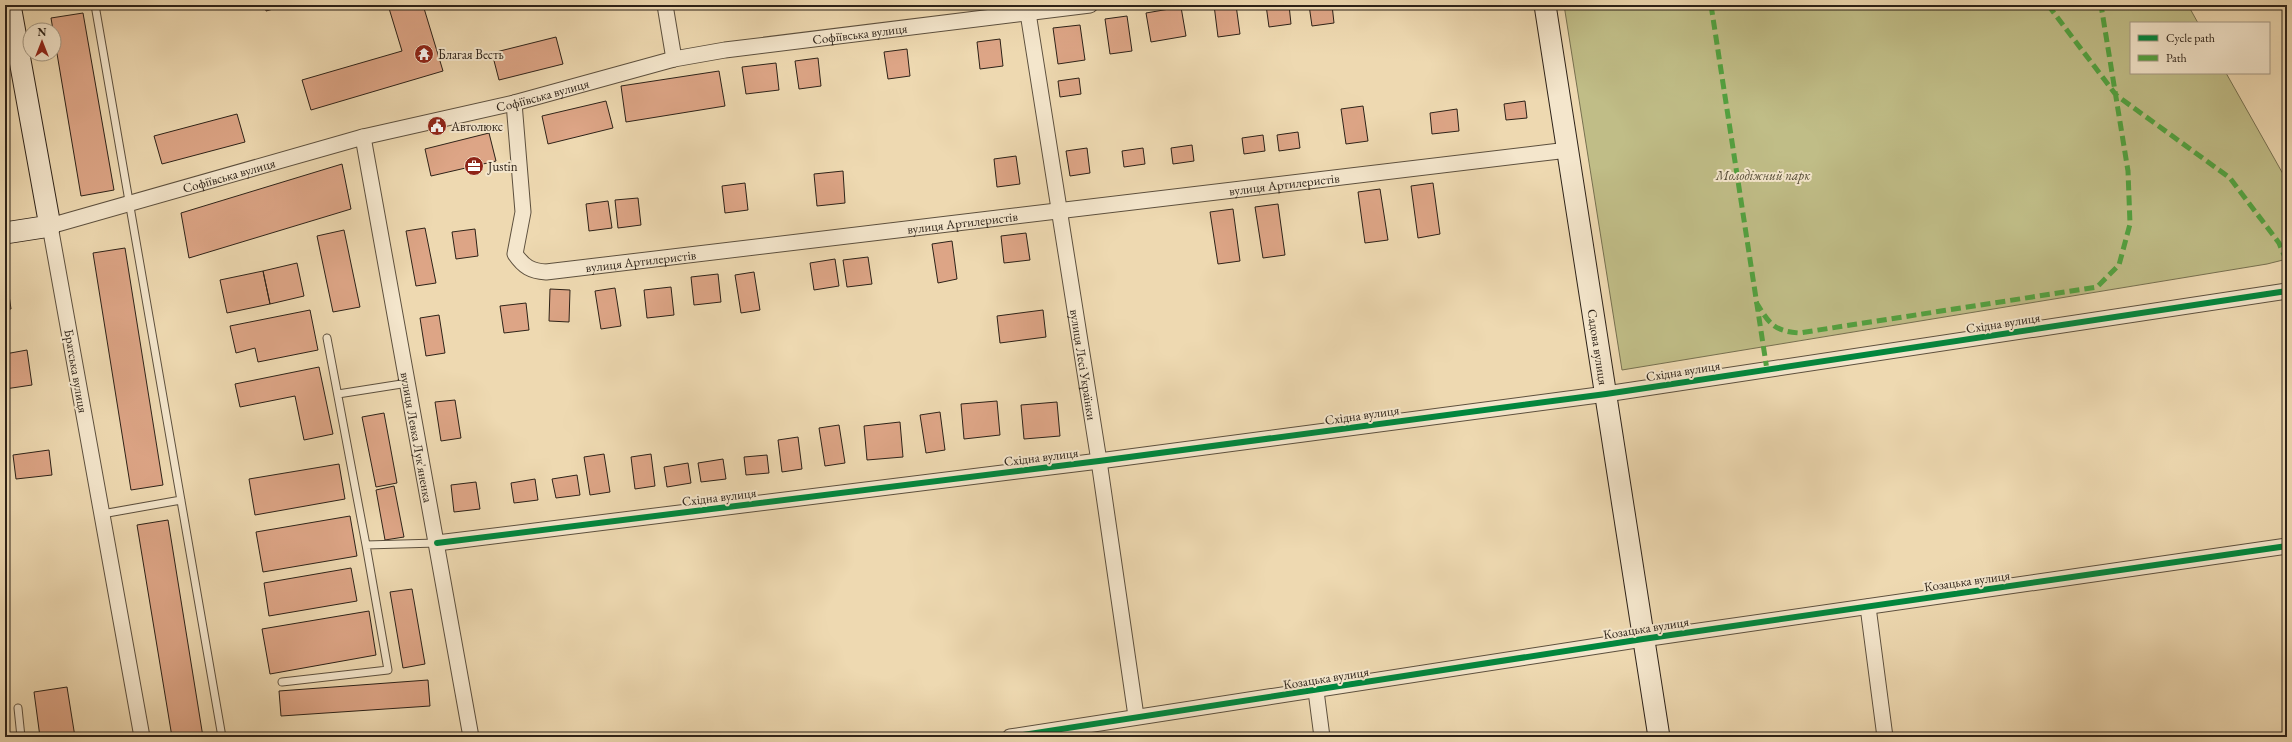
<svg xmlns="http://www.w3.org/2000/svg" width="2292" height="742" viewBox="0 0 2292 742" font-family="'EB Garamond',serif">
<rect width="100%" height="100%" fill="#eed9b1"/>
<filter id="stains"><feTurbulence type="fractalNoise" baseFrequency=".005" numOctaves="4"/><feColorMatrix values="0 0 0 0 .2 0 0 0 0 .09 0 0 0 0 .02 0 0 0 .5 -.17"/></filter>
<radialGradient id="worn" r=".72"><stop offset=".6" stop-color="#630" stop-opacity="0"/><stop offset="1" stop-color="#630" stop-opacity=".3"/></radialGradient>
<path fill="#c0bd87" stroke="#767050" d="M1564 5H2188L2198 23H2131V73H2226L2287 181V259L2267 264 1622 370Z"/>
<path fill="#dda586" stroke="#2d2218" d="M265 5H288L266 11Z
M388 5H423L443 71 311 110 302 80 402 51Z
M1214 5H1236L1240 34 1218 37Z
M1266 5H1289L1291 24 1269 27Z
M1309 5H1332L1334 23 1312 26Z
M1343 5H1369L1343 8Z
M1181 7 1186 36 1151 42 1146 13Z
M83 13 114 190 81 196 51 18Z
M1127 16 1132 51 1110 54 1105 19Z
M1080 25 1085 60 1058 64 1053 28Z
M556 37 563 64 499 80 492 53Z
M1000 39 1003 66 980 69 977 42Z
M907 49 910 76 888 79 884 52Z
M818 58 821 86 799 89 795 61Z
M776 63 779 90 746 94 742 67Z
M719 71 725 106 626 122 621 86Z
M1079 78 1081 94 1060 97 1058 81Z
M606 101 613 128 548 144 542 116Z
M1525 101 1527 118 1506 120 1504 104Z
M1363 106 1368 141 1346 144 1341 109Z
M1457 109 1459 131 1432 134 1430 113Z
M237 114 245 142 162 164 154 136Z
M1298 132 1300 148 1279 151 1277 135Z
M489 133 496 161 431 176 425 149Z
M1263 135 1265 151 1244 154 1242 138Z
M1192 145 1194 161 1173 164 1171 148Z
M1087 148 1090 173 1070 176 1066 151Z
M1143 148 1145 164 1124 167 1122 151Z
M1016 156 1020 184 997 187 994 159Z
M342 164 351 209 189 258 181 213Z
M843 171 845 203 817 206 814 174Z
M745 183 748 210 725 213 722 186Z
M1433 183 1440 234 1418 238 1411 186Z
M1380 189 1388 240 1365 243 1358 192Z
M638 198 641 225 618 228 615 200Z
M608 201 612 228 589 231 586 204Z
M1278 204 1285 255 1263 258 1255 207Z
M1233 209 1240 261 1218 264 1210 212Z
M425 228 436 283 416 286 406 231Z
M475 229 478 256 456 259 452 232Z
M344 230 360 307 333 312 317 236Z
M1026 233 1030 260 1004 263 1001 236Z
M952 241 957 279 938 283 932 244Z
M125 248 163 485 131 490 93 253Z
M868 257 872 284 847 287 843 260Z
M835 259 839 286 814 290 810 263Z
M297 263 304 296 270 304 263 271Z
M263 271 270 304 227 313 220 280Z
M754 272 760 310 741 313 735 275Z
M6 274 11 309H5V275Z
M718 274 721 302 694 305 691 277Z
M671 287 674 315 647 318 644 290Z
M615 288 621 326 601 329 595 291Z
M550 289 570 290 569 322 549 321Z
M526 303 529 330 504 333 500 306Z
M310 310 318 350 258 362 255 348 236 353 230 326Z
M1043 310 1046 337 1000 343 997 316Z
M439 315 445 353 426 356 420 318Z
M27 350 32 385 5 389V354Z
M319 367 333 434 304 440 295 396 240 407 235 384Z
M455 400 461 438 441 441 435 402Z
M997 401 1000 435 964 439 961 404Z
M1057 402 1060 436 1024 439 1021 405Z
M940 412 945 450 926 453 920 415Z
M384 413 397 483 376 487 362 417Z
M900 422 903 457 867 460 864 426Z
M839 425 845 463 825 466 819 428Z
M798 437 802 469 782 472 778 440Z
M49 450 52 475 16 479 13 455Z
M604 454 610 492 590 495 584 457Z
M651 454 655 486 635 489 631 457Z
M767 455 769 473 746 475 744 457Z
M723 459 726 479 701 482 698 463Z
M688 463 691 483 667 487 664 467Z
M339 464 345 499 255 515 249 479Z
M577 475 580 495 556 498 552 479Z
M535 479 538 500 514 503 511 483Z
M476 482 480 509 454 512 451 485Z
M394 486 404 537 385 540 376 490Z
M350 516 357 556 263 572 256 532Z
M168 520 203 737H172L137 525Z
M351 568 357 601 269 616 264 583Z
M412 589 425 664 403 668 390 592Z
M369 611 376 655 270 674 262 629Z
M428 680 430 706 281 716 279 691Z
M67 687 75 737H40L34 692Z"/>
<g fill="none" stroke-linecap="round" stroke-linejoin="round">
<defs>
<path id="lane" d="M95 5 222 737
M327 338 366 545
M338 394 408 383
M102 514 181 500
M282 682 388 670 366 545 437 543
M18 708 21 737"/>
<g id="street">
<path d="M665 5 674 59"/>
<path id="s1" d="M1028 13 1099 461 1136 716"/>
<path id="s2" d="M514 103 523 212 515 254C524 267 531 271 546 272L1568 150"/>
<path id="s3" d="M363 137 471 737"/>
<path d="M437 543 1099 461 1606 394 2287 291"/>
<path d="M1868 607 1885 737"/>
<path d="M1316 691 1322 737"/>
<path id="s4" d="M142 737 50 226 363 137 514 103 674 59 725 50 1090 5"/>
<path d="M1010 737 1643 639 2287 546"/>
</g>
<g id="secondary">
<path id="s5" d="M1545 5 1659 737"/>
<path d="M5 233 50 226 10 5"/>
</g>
</defs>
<use href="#lane" stroke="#5d503e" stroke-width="9"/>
<use href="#street" stroke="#5d503e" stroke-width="17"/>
<use href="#secondary" stroke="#2d2218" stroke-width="23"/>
<use href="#lane" stroke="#f4e6cc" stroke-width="7"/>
<use href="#street" stroke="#f4e6cc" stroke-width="15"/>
<use href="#secondary" stroke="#f4e6cc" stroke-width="21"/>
<path stroke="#52a240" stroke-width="5" stroke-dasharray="10 5" stroke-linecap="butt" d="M1711 5 1767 370
M2048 5 2116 95 2230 178 2279 243 2287 262
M1756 302C1769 323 1773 331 1799 333L2097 287 2119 265 2130 224 2128 171 2101 5"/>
<defs>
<path id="cycleway" d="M437 543 1099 461 1606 394 2287 291
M1010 737 1643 639 2287 546"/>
</defs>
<use href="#cycleway" stroke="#f4e6cc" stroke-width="8"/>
<use href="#cycleway" stroke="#00873e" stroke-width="6"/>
</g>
<defs>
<symbol id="temple-disc" viewBox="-11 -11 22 22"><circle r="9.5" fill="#8f2418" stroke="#f4e6cc"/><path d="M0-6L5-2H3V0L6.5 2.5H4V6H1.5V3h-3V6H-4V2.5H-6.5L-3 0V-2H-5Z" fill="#fff"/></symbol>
<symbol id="civic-disc" viewBox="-11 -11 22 22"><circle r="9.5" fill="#8f2418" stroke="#f4e6cc"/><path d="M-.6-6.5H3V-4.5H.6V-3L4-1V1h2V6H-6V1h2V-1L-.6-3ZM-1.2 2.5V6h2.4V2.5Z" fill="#fff"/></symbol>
<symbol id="office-disc" viewBox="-11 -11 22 22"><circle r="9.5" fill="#8f2418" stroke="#f4e6cc"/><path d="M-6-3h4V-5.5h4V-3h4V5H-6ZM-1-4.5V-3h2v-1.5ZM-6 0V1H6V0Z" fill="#fff"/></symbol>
</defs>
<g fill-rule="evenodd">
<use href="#temple-disc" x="413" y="43" width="22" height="22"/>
<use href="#civic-disc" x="426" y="115" width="22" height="22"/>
<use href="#office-disc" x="463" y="155" width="22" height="22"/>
</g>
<g text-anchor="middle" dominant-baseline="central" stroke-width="4" stroke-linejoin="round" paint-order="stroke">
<g font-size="13" fill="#2d2218" stroke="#f4e6cc">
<text stroke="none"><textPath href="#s4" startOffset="1353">Софіївська вулиця</textPath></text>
<text stroke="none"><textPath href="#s4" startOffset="1029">Софіївська вулиця</textPath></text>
<text stroke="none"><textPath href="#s4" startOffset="705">Софіївська вулиця</textPath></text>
<text stroke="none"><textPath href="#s2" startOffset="933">вулиця Артилеристів</textPath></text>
<text stroke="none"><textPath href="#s2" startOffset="609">вулиця Артилеристів</textPath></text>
<text stroke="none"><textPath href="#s2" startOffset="285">вулиця Артилеристів</textPath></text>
<text transform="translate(2003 323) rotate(-9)">Східна вулиця</text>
<text stroke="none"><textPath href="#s5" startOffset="346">Садова вулиця</textPath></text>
<text stroke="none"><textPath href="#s1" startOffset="356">вулиця Лесі Українки</textPath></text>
<text transform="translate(76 371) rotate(80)">Братська вулиця</text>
<text transform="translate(1683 371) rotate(-9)">Східна вулиця</text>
<text transform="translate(1362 415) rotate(-8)">Східна вулиця</text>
<text stroke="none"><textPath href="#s3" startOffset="305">вулиця Левка Лук'яненка</textPath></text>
<text transform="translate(1041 457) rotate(-7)">Східна вулиця</text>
<text transform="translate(719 497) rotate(-7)">Східна вулиця</text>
<text transform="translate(1967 581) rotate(-8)">Козацька вулиця</text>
<text transform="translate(1646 628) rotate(-9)">Козацька вулиця</text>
<text transform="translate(1326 678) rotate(-9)">Козацька вулиця</text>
</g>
<g font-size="13" fill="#2d2218" stroke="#f4e6cc" text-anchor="start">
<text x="438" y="54">Благая Весть</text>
<text x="451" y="126">Автолюкс</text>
<text x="488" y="166">Justin</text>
</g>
<g font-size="13" font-style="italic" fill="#524934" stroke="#f4e6cc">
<text x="1763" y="175">Молодіжний парк</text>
</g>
</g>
<rect width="2292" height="742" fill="none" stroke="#eed9b1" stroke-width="20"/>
<rect x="6" y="6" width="2280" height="730" fill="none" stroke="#2d2218" stroke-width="2"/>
<rect x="10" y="10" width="2272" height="722" fill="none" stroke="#2d2218"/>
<rect x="2130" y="22" width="140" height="52" fill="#f4e6cc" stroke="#a49884"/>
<rect x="2138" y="35" width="20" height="6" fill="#00873e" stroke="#a49884"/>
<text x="2166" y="42" font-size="12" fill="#2d2218">Cycle path</text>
<rect x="2138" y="55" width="20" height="6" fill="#52a240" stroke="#a49884"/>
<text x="2166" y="62" font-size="12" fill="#2d2218">Path</text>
<g transform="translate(42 42)"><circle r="19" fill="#f4e6cc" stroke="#a49884"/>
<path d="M0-3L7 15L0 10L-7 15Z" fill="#8f2418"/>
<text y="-6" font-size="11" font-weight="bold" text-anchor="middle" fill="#2d2218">N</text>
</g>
<rect width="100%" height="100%" filter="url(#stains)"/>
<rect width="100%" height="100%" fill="url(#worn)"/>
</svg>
